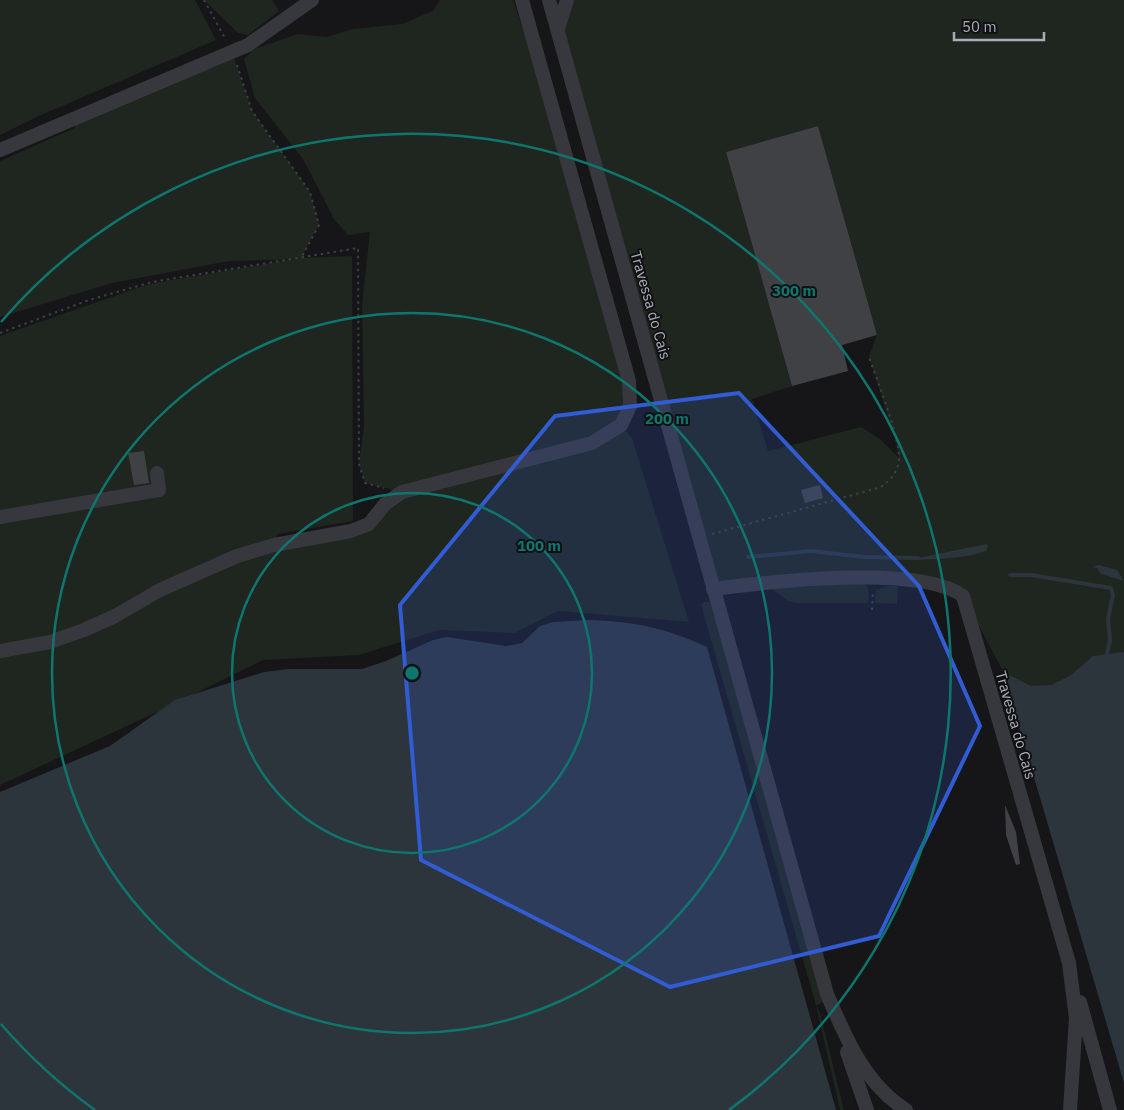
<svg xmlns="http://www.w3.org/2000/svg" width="1124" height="1110" viewBox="0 0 1124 1110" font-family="'IBM Plex Sans',sans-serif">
<rect width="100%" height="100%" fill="#161618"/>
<path fill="#1e261f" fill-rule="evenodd" d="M0 0H195L216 40 41 115 0 135Z
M204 0H272L279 11 248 35 238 33Z
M440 0H513L564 149 629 381 621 425 632 438 689 622 558 611 515 633 439 630 359 655 263 660 192 695 0 1110V793L110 747 159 711 0 785V336L149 284 294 259 229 261 112 283 0 317V161L75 128 73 118 232 52 252 111 310 192 319 225 301 258 352 256 353 521 277 534 274 545 351 531 401 492 365 483 359 464 364 426 362 304 370 232 348 235 334 219 303 159 255 98 244 59 254 49 298 34 327 37 353 29 402 24 433 11Z
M567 0H1124V1081L1004 673 963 596 914 582 713 589 558 29ZM818 126 877 335 869 357 895 438 899 458 880 439 861 427 768 451 752 399 792 386 726 152Z
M865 584 869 590 868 603H796L788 601 772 589 774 586Z
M887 586H898L897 604 875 603 876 590Z
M704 602H710L824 1002 816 1005 820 1013 844 1110H840L816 1005 701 605Z"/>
<path fill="#2c353c" d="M986 544 988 546 986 551C965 559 941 558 919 560L918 558Z
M1099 565 1117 570 1124 581 1101 574 1097 568 1092 567Z
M588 620C633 621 666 628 707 647L836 1110H0V792L110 746 175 700 264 672 288 669H362L386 661 433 640 447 637 506 646 522 643 540 626 553 622Z
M1124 652V1083L1003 672 1031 686 1051 685 1070 676 1093 656Z"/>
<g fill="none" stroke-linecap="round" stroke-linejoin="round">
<path stroke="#2c353c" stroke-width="4" d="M748 557 811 551 864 557 918 558
M1010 575H1031L1111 588 1113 595 1108 619 1110 640 1107 654"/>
</g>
<path fill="#404145" d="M818 126 877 335 842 345 848 371 792 386 726 152Z
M144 451 149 483 134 485 128 453Z
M820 485 823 498 805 503 801 490Z
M1005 805 1016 832 1020 864 1016 865 1006 835Z"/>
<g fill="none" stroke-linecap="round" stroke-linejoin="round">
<path stroke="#3d3f44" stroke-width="2" stroke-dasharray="2.5 4" stroke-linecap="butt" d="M204 0 226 40
M237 65 252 111 310 192 319 225 301 258
M0 333 89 300 152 282 358 248 359 464 365 483 384 488
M712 534 881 487C891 479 898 473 899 459 900 438 877 380 869 357
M872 610 873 591"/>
<path stroke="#37383d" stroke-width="14" d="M549 0 827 994C846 1038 864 1083 906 1110
M558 29 567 0
M0 150 248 45 312 0
M0 517 159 490 157 473
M713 589C767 582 920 564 963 596L1069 963 1076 1018 1070 1110
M0 651 50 642 84 630 115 616 160 590 237 556 274 545 351 531 369 524 385 504 402 492 592 443 621 425 630 406 629 381 522 0
M1080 1002 1110 1110
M847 1052 867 1110"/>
</g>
<path fill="#325cd3" fill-opacity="0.2" stroke="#325cd3" stroke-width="4" stroke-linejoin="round" d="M739 393 919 586 980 726 879 936 670 987 421 860 400 605 555 416Z"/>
<g fill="none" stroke="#0f766e" stroke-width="2.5">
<circle cx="412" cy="673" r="180"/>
<circle cx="412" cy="673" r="360"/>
<path d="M95 1110A540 540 0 0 1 1 1024M1 322A540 540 0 1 1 729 1110"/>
</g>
<g text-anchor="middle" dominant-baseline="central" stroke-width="4" stroke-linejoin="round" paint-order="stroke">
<g font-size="15" fill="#a8adb8" stroke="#111113">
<text transform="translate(651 305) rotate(74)">Travessa do Cais</text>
<text transform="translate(1016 725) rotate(74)">Travessa do Cais</text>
</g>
</g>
<circle cx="412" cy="673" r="8" fill="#0f766e" stroke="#111113" stroke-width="2.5"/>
<g font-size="15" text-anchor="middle" font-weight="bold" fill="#0f766e" stroke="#111113" stroke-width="4" stroke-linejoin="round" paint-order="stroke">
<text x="794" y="296">300 m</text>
<text x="667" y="424">200 m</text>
<text x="539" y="551">100 m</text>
</g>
<path d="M954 32v8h90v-8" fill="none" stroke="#a8adb8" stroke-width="2.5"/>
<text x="962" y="32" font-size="15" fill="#a8adb8" stroke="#111113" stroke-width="4" paint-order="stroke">50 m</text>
</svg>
